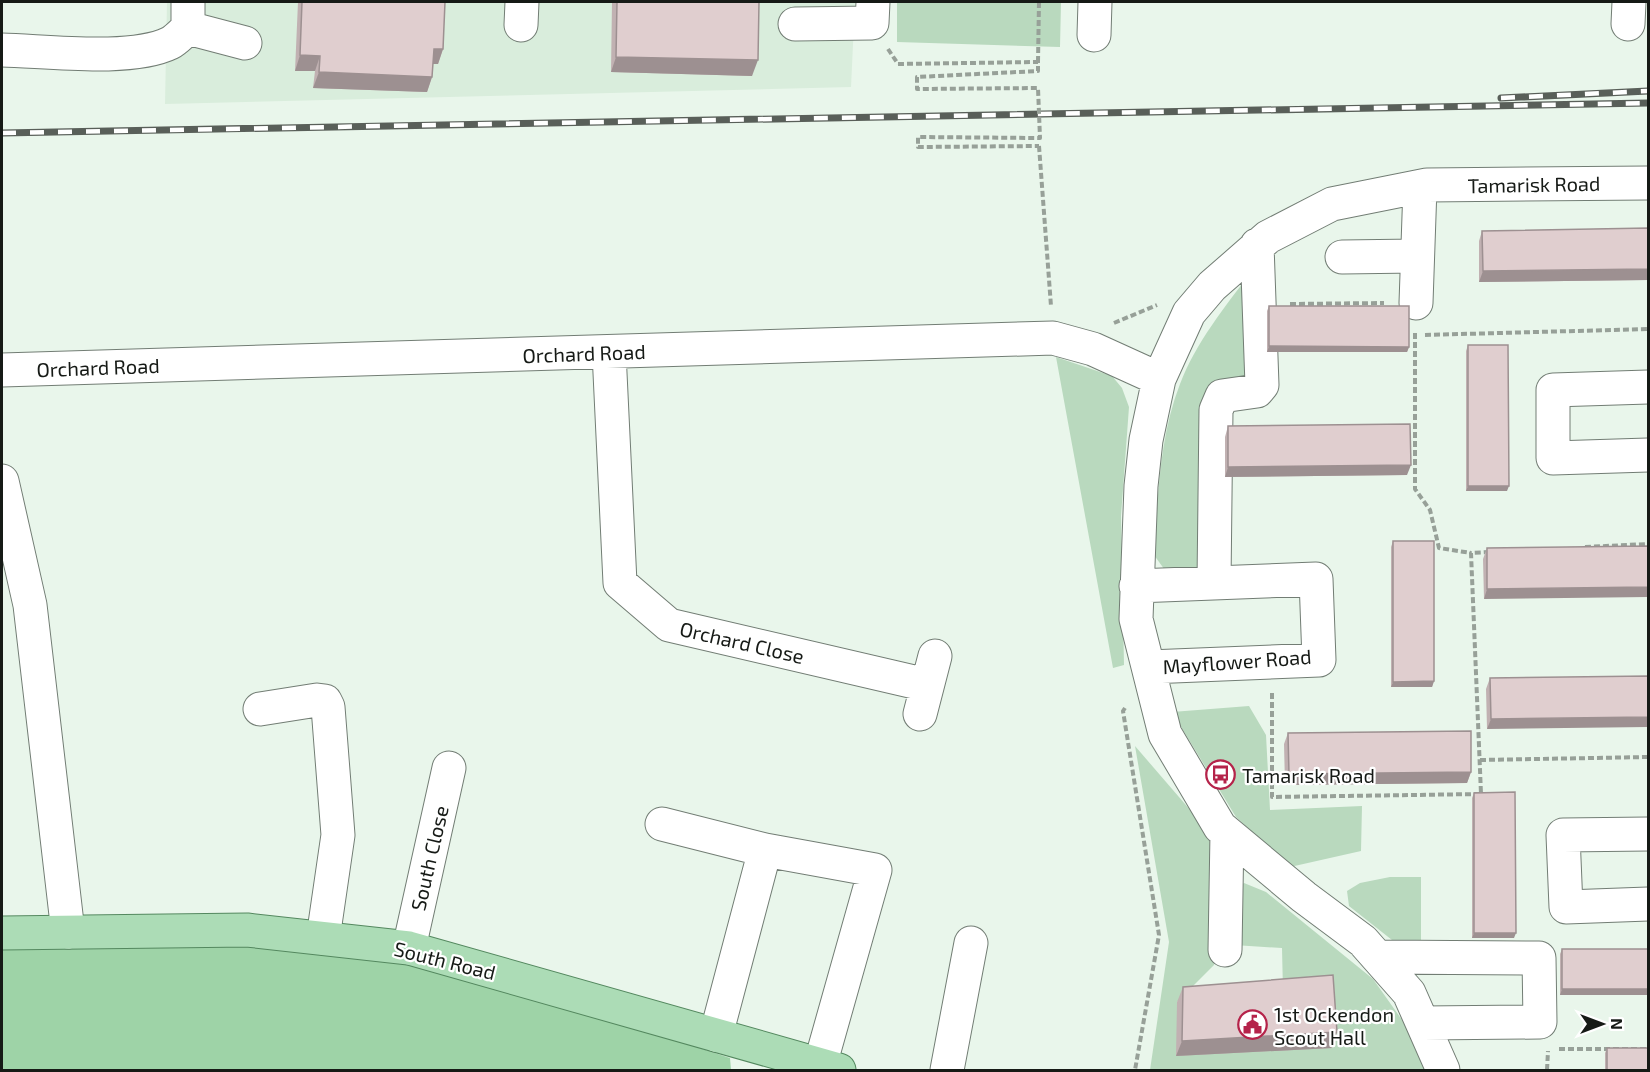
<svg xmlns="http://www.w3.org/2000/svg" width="1650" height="1072" viewBox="0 0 1650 1072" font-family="'Exo 2',sans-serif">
<rect width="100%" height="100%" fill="#e9f6eb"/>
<path fill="#d9eddc" d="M167 2H855L851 87 165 104Z"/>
<path fill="#b9d9be" d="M897 2H1061L1060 47 897 42Z
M1251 272 1253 386 1209 388 1214 570 1167 573 1154 555C1158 498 1159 438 1180 384 1196 342 1225 307 1251 272Z
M1056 357 1112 376 1122 388 1129 407 1121 516 1124 665 1113 668Z
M1249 706 1266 735 1270 810 1362 806 1361 851 1290 867 1236 817 1172 712Z
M1135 746 1210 833 1214 965 1177 1002V1056L1283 992 1282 948 1234 945V891L1244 883 1266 892 1373 979 1417 1041 1426 1070H1150L1169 942Z
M1390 877H1421V940H1392L1349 906 1347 891 1360 883Z"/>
<path fill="#9ed3a7" d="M233 942 384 958 657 1034 730 1058 731 1070H2V943Z"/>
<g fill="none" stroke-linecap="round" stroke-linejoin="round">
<defs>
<path id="minor" d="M188 2V28L245 43
M795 24 872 23 873 2
M1628 24 1629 2
M521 25 522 2
M1094 35 1095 2
M2 50C46 51 131 62 170 43 176 40 182 33 188 28
M1342 257 1416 256
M1416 303 1420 187
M609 352 620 583 669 625 927 685
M2 370 1053 338 1093 349 1159 379
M1648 387 1553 390V458L1648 455
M2 481 30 605 68 932
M1214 583 1216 410 1222 396 1257 391 1262 385 1257 245
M1136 586 1316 579 1319 660 1149 667
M260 709 317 700 325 701 328 707 338 835 323 938
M920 714 935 656
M662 824 765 850
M1648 834 1563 835 1566 907 1648 904
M409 948 449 768
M1225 950 1227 833
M1379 957 1539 958 1540 1022 1423 1023
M716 1035 765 850 875 870 820 1065
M947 1070 971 943
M1443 1070 1409 993 1363 941 1304 897 1220 827 1165 734 1136 619 1141 486 1146 440 1159 379 1189 313 1212 286 1268 237 1332 204 1427 185 1648 183"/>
<path id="major" d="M2 933 247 930 409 948 839 1070"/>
</defs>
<use href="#minor" stroke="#727d74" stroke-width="35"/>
<use href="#major" stroke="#54885f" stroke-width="35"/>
<path stroke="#97a098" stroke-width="4" stroke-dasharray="6 3" stroke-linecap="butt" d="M888 49 898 64
M1038 62 1039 2
M1039 146 1051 306
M1290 304 1384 303
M1114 323 1157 305
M1415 333V489L1430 510 1439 548 1471 553
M1425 335 1648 329
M1585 547 1648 544
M1272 693V797L1481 794 1471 553 1490 552
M1125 708 1123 711 1159 935 1135 1070
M1480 760 1648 757
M1559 1049H1648
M1547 1070 1548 1051"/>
<use href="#minor" stroke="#fff" stroke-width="33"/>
<use href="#major" stroke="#acdcb6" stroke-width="33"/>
<defs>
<path id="rail" d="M1501 98 1648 91
M2 133 1648 103"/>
</defs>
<use href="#rail" stroke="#595f59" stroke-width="7"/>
<use href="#rail" stroke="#fff" stroke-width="4.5" stroke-dasharray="14" stroke-linecap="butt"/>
<path stroke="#97a098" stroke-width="4" stroke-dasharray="6 3" stroke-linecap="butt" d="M898 64 1038 62V71L917 77V89L1038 88 1040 138 918 137V147L1039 146"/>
</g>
<path fill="#c1b1b2" d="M298 2H445L443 49 438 64H433L432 77 427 92 313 88 315 71H295Z
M612 2H759L752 76 611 72Z
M1648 228V280L1479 282V241L1482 231Z
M1269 306 1409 347 1407 352H1267V311Z
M1468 345 1507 491H1466V351Z
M1228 426 1407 475 1225 477V437Z
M1393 541 1434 681 1432 687H1391V547Z
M1648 546 1484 599 1483 559 1487 548Z
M1648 676 1487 729 1486 689 1490 678Z
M1288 733 1471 772 1467 783 1285 785 1284 744Z
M1474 793 1514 938H1472V798Z
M1562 949 1648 995H1560V954Z
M1183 987 1337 1032 1332 1048 1176 1056 1177 1002Z
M1607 1048 1648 1071H1605V1053Z"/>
<path fill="#9d9091" d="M434 49H443L438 64H428Z
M300 55 320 56 315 71H295Z
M616 57 758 60 752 76 611 72Z
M319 72 432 77 427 92 313 88Z
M1648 269V280L1479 282 1483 271Z
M1269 346 1409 347 1407 352H1267Z
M1411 465 1407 475 1225 477 1228 467Z
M1468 486H1509L1507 491H1466Z
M1648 587V597L1484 599 1487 589Z
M1434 681 1432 687H1391L1393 682Z
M1648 717V727L1487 729 1491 719Z
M1471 772 1467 783 1285 785 1289 774Z
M1474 933H1516L1514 938H1472Z
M1562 989H1648V995H1560Z
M1337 1032 1332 1048 1176 1056 1182 1041Z"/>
<path fill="#e0cecf" stroke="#9d9091" stroke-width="1.5" d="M302 2H445L443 49H434L432 77 319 72 320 56 300 55Z
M617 2H759L758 60 616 57Z
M1648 228V269L1483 271 1482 231Z
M1269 306H1409V347L1269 346Z
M1468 345H1508L1509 486H1468Z
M1410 424 1411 465 1228 467V426Z
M1393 541H1434V681L1393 682Z
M1648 546V587L1487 589V548Z
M1648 676V717L1491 719 1490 678Z
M1471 731V772L1289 774 1288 733Z
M1515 792 1516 933H1474V793Z
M1562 949H1648V989H1562Z
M1333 975 1337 1032 1182 1041 1183 987Z
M1607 1048H1648V1071H1607Z"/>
<defs>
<symbol id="bus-ring" viewBox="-11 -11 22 22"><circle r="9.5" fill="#fff" stroke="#b5234a" stroke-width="1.5"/><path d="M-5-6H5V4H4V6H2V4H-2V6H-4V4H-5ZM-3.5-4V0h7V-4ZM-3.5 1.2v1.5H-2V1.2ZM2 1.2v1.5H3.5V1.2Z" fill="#b5234a"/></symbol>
<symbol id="civic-ring" viewBox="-11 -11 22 22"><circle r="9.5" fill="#fff" stroke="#b5234a" stroke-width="1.5"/><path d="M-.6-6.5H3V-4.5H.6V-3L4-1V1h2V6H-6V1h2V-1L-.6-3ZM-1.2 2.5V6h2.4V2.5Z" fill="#b5234a"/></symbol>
</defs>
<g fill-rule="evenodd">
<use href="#bus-ring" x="1204" y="758" width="33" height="33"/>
<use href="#civic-ring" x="1236" y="1008" width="33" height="33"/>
</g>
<g text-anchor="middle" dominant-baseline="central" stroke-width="4.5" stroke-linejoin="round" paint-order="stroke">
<g font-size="20" fill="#161a16" stroke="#fff">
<text transform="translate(1534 184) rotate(-1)">Tamarisk Road</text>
<text transform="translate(584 353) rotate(-2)">Orchard Road</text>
<text transform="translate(98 367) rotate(-2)">Orchard Road</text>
<text transform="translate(742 642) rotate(13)">Orchard Close</text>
<text transform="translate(1237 661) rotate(-4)">Mayflower Road</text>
<text transform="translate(429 858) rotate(-77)">South Close</text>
<text transform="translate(445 960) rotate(14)">South Road</text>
</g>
<g font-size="20" fill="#161a16" stroke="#fff" text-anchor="start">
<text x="1242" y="775">Tamarisk Road</text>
<text x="1274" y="1014">1st Ockendon<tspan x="1274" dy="23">Scout Hall</tspan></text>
</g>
</g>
<rect width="1650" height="1072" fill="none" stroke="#161a16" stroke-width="6"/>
<g transform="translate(1602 1024) rotate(90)" stroke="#ffffff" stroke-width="4.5" paint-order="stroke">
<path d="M0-4.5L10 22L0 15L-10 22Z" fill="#161a16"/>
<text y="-9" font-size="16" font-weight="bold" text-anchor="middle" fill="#161a16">N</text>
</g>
</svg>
